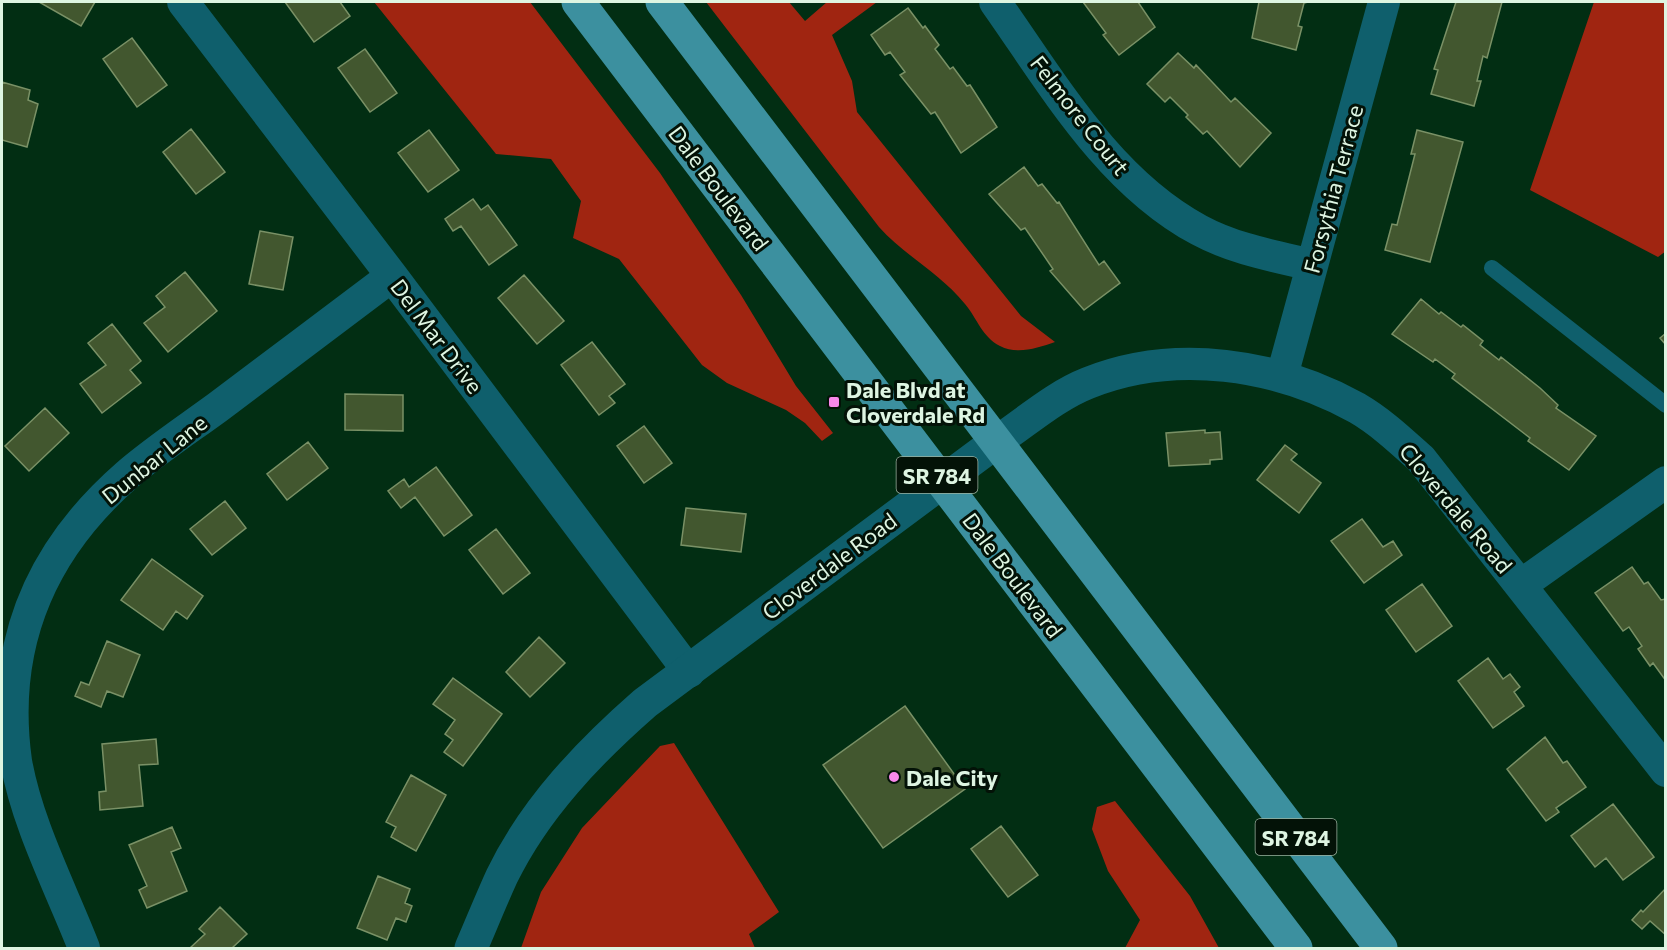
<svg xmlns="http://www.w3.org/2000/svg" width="1667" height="950" viewBox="0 0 1667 950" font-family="Commissioner,sans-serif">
<rect width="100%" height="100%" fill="#022e13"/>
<path fill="#a02511" d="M374 2H530L660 173 741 295 796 386 833 433 822 441 805 423 786 410 727 383 702 365 619 259 573 238 581 201 551 159 496 154Z
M706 2H789L805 21 827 2H877L832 35 852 81 857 112 1021 316 1055 342C1038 348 1017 355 1000 346 982 337 977 318 965 304 940 273 905 256 879 227Z
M1594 2H1665L1666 251 1658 257 1530 190Z
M674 743 779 912 749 934 755 948H521L541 892 582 828 660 746Z
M1115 801 1190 896 1219 948H1125L1140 920 1108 871 1092 829 1097 807Z"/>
<path fill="#42572f" stroke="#7a9166" stroke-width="1.5" d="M39 2H95L81 26Z
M285 2H340L350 16 314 42Z
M1083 2H1138L1155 27 1119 55 1103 35 1106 33Z
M1259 2H1308L1304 3 1298 26 1302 27 1296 50 1252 38Z
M1456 2H1502L1487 58 1483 56 1477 81H1481L1474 106 1431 94 1438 70 1434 69Z
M908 8 923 28 925 26 939 45 935 49 950 69 953 67 967 86 970 85 997 127 961 153 935 112 931 114 900 75 905 72 890 52 885 55 871 35Z
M132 38 167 85 137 107 103 59Z
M365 49 397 93 370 112 338 68Z
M1178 53 1194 68 1196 65 1231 102 1235 98 1271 133 1240 167 1207 131 1203 134 1186 117 1188 115 1170 97 1165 102 1147 84Z
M2 82 30 90 28 100 38 104 27 147 2 140Z
M191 129 225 172 196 194 163 152Z
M429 130 459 170 428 192 398 153Z
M1417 130 1463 142 1430 262 1385 250 1392 224 1397 225 1415 154H1411Z
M1024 167 1038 186 1042 184 1057 203 1059 202 1099 265 1104 261 1120 283 1084 310 1050 271 1053 269 1025 228 1021 230 989 194Z
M473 199 481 210 488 205 517 245 489 265 461 226 453 231 445 219Z
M260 231 293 237 283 290 249 284Z
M185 272 217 311 168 352 144 323 165 307 156 296Z
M524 275 564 321 537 344 498 298Z
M1421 299 1439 314 1441 312 1461 327 1463 325 1483 341 1480 345 1499 360 1501 357 1540 388 1558 405 1556 408 1596 436 1569 470 1528 441 1530 438 1452 378 1455 374 1435 359 1433 362 1392 334Z
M112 324 141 361 130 370 141 383 102 413 80 384 106 365 88 343Z
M1666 333V345L1660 338Z
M592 342 625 384 609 396 615 403 599 415 561 365Z
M345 394 403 395V431L345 430Z
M45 408 69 433 29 471 5 446Z
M644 426 672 463 644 483 617 446Z
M1205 430V433L1220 432 1222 459 1210 460V464L1169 466 1166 433Z
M308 442 328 468 287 500 267 474Z
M1285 445 1297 454 1291 460 1321 483 1299 513 1257 480Z
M436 467 472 515 444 536 415 497 401 508 388 491 404 479 409 487Z
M225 501 246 528 212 555 190 529Z
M686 508 746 514 741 552 681 545Z
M1362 519 1383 547 1393 541 1402 555 1364 583 1331 541Z
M496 529 530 573 503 594 469 550Z
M152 559 203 596 187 619 176 611 163 630 121 600Z
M1632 567 1644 584 1648 582 1661 600 1666 599V681L1653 663 1650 666 1638 649 1642 646 1629 627 1623 631 1595 593Z
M1422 584 1452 626 1416 652 1386 610Z
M539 637 565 663 530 697 506 672Z
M107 641 140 655 123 697 107 691 101 707 75 696 81 682 89 685Z
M1488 658 1503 679 1510 674 1520 687 1514 692 1524 706 1493 728 1458 681Z
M453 678 502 714 463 766 444 752 453 740 445 734 455 720 433 704Z
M905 706 965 789 883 848 823 765Z
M1545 737 1563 763 1567 761 1586 787 1556 808 1559 812 1546 821 1507 769Z
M156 739 158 764 139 765 143 806 100 810 99 792 106 791 102 744Z
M411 775 446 795 416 851 391 837 396 827 386 822Z
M1613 804 1654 857 1623 880 1606 858 1595 867 1571 836Z
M1001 826 1038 875 1008 897 971 849Z
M172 827 181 848 171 852 187 891 147 908 139 890 147 886 129 845Z
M378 876 410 889 405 903 412 906 406 922 396 918 387 940 357 928Z
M1666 888V935L1650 921 1642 929 1632 920 1641 910 1643 912Z
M220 907 247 934 232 948H190L205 934 199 929Z"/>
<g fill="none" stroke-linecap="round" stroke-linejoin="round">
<path stroke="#0f5f6c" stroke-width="16" d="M1492 268 1666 405"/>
<path stroke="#0f5f6c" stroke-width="32" d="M183 2 392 276 689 672
M995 2C1053 84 1108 181 1199 230 1234 249 1274 256 1312 265
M1282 376 1384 2
M996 442C1026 422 1055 396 1088 383 1175 348 1277 364 1357 408 1381 422 1401 441 1421 459L1666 771
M1521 585 1666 482
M84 948C61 889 27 824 16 761 0 645 40 551 127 475 156 450 188 429 218 407 276 363 334 320 392 276"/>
<path stroke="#0f5f6c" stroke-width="33" d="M471 948C481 925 491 900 502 876 535 808 589 752 645 703L996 442"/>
<path stroke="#3c909f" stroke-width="33" d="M578 2 1296 948
M662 2 1381 948"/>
</g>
<g fill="#f888ea" stroke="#031207" stroke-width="2">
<rect x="828" y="396" width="12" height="12" rx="3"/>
<circle cx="894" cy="777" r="6"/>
</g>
<g text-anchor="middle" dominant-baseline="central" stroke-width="6" stroke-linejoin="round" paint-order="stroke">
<g fill="#031207" stroke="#9cb1a0" stroke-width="1.5">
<rect x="896.5" y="457" width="81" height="36" rx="4.5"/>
<rect x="1255.5" y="819" width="81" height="36" rx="4.5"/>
</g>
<g font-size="21" font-weight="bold" fill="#def5e2">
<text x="937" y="475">SR 784</text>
<text x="1296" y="837">SR 784</text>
</g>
<g font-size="22" fill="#def5e2" stroke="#031207">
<text transform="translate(1080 115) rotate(52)">Felmore Court</text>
<text transform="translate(719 188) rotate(53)">Dale Boulevard</text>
<text transform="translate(1333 189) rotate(-75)">Forsythia Terrace</text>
<text transform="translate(437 336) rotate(53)">Del Mar Drive</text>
<text transform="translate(154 459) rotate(-39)">Dunbar Lane</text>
<text transform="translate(1456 508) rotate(50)">Cloverdale Road</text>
<text transform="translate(829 566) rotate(-37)">Cloverdale Road</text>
<text transform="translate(1013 575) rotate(53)">Dale Boulevard</text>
</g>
<g font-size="22" font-weight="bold" fill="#def5e2" stroke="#031207" text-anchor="start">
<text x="846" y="389">Dale Blvd at<tspan x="846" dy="25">Cloverdale Rd</tspan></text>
<text x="906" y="777">Dale City</text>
</g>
</g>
<rect width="1667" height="950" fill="none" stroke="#def5e2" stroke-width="6"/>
</svg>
